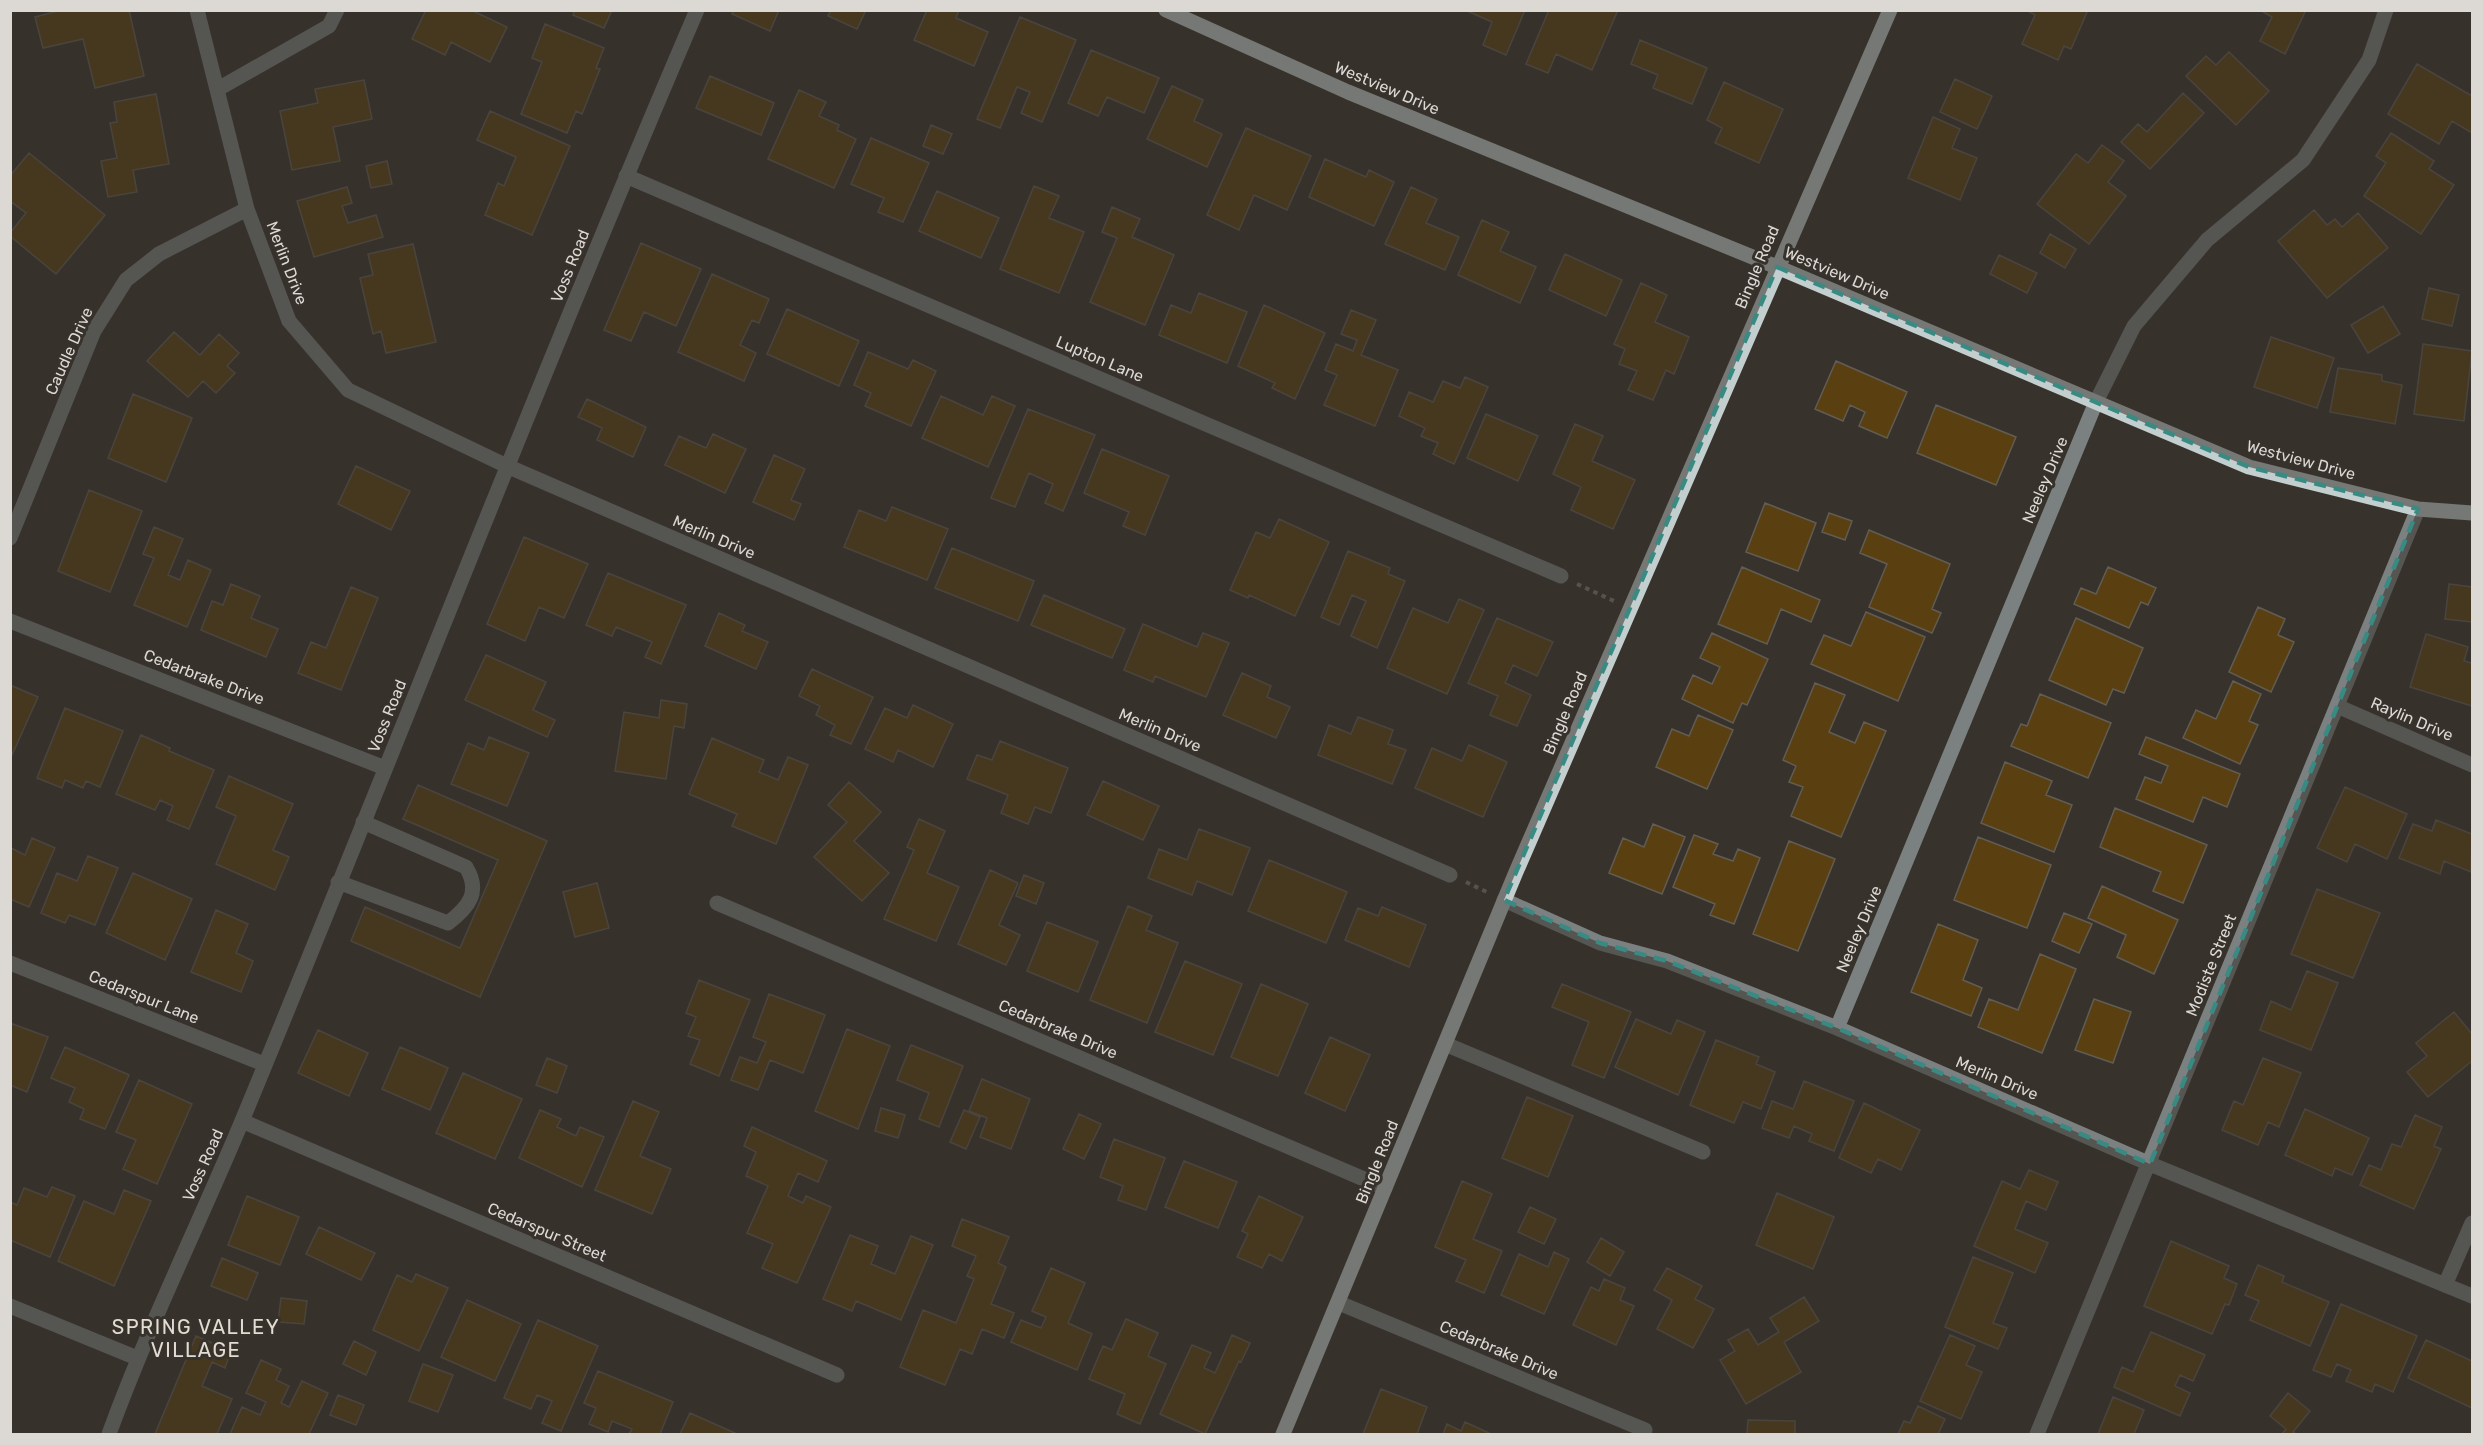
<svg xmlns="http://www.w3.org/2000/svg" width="2483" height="1445" viewBox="0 0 2483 1445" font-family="Rubik,sans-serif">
<rect width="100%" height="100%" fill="#37322b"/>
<path fill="#5a4010" stroke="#615c54" stroke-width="1.5" d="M62 10H129L144 76 95 88 83 39 43 48 35 17Z
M426 10H471L507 27 490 62 451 42 445 55 412 39Z
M575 10H612L604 28 573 15Z
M734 10H779L770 31 732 14Z
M831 10H866L857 29 828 16Z
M927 10H959L956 18 988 32 974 66 914 40Z
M1465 10H1525L1506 55 1483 45 1492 22Z
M1549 10H1618L1592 70 1556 54 1548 73 1526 64Z
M2026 10H2088L2071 49 2064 46 2058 60 2022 44 2035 15Z
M2306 10 2285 54 2260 41 2272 17 2260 10Z
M1020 17 1076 40 1042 122 1021 113 1030 92 1017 87 1000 128 977 119Z
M545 24 604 48 596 68 600 69 582 114 576 111 567 133 521 114 542 62 532 58Z
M1640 40 1707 68 1692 104 1653 88 1658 75 1631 64Z
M1091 50 1159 78 1144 113 1107 97 1098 116 1068 103Z
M2229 52 2269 91 2236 125 2186 76 2206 56 2216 65Z
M2417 64 2472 96V133L2452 121 2439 144 2388 114Z
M710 76 774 103 761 135 696 108Z
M1955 79 1992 96 1977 129 1940 112Z
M364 80 372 119 333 127 340 161 292 170 280 111 318 103 315 89Z
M1724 82 1783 109 1759 163 1715 143 1722 128 1707 120Z
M1172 86 1203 100 1194 121 1222 134 1207 167 1147 139Z
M799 90 826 102 819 116 839 125 837 130 856 139 834 188 768 159Z
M2183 93 2204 113 2150 169 2121 142 2138 124 2147 132Z
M156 94 169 164 133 170 137 192 108 197 101 161 117 158 110 123 117 122 114 102Z
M490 111 570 146 532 235 485 215 498 183 504 186 516 157 477 140Z
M1933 117 1960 129 1952 148 1977 158 1960 200 1908 178Z
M931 125 952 134 943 154 923 146Z
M1246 128 1311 156 1287 210 1254 195 1239 230 1207 215Z
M2391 133 2434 161 2429 169 2454 185 2421 234 2364 196 2386 163 2376 156Z
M871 138 929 163 903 222 878 212 884 198 851 184Z
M2102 145 2124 161 2108 182 2126 196 2089 244 2037 204 2076 154 2088 163Z
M29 153 105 215 56 274 10 236V233L26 213 10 201V176Z
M1325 159 1366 177 1369 170 1394 182 1374 226 1309 197Z
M387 161 392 184 371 188 366 166Z
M1034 186 1059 196 1049 218 1084 232 1059 293 1000 269Z
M347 187 352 203 342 206 348 223 376 215 383 237 314 257 297 201Z
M1411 187 1437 199 1426 223 1459 237 1445 270 1385 244Z
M937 191 999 218 981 258 919 231Z
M1112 207 1140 219 1132 237 1174 255 1145 325 1090 302 1117 238 1102 232Z
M2314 210 2327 225 2335 219 2342 227 2358 213 2388 248 2327 298 2278 241Z
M1482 220 1509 232 1500 251 1536 267 1520 303 1458 275Z
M2050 234 2076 249 2065 268 2040 253Z
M641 243 701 269 676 326 644 312 631 341 604 330Z
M413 244 436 342 386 353 381 331 373 334 360 278 373 275 368 254Z
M1565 254 1622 280 1606 316 1549 290Z
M1999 255 2037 273 2027 293 1990 274Z
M712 274 769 299 759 323 752 320 740 345 756 353 744 381 678 352Z
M1641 283 1667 295 1655 322 1689 337 1674 374 1666 370 1653 400 1628 390 1637 371 1619 364 1625 349 1614 344Z
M2429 288 2459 295 2452 326 2422 319Z
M1199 293 1247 312 1227 363 1159 335 1171 305 1191 313Z
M1264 305 1325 333 1295 399 1272 388 1275 383 1238 366Z
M2383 306 2400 334 2368 353 2351 325Z
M787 309 859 341 839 386 767 354Z
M1351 310 1376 320 1361 355 1398 370 1375 426 1324 405 1337 375 1325 370 1336 344 1353 351 1357 340 1341 334Z
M174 332 200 355 219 334 239 353 227 366 235 373 216 393 203 381 188 397 147 361Z
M2271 337 2334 358 2317 408 2254 387Z
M2423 344 2472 351 2464 421 2414 414Z
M868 352 908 369 913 360 936 371 911 426 865 406 871 393 854 385Z
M1836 361 1907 392 1887 438 1859 426 1865 412 1850 405 1843 421 1815 409Z
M2338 368 2382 375V381L2402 385 2395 424 2330 412Z
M1465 377 1488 387 1454 464 1433 454 1438 443 1421 436 1425 428 1399 416 1409 392 1433 402 1443 381 1460 388Z
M133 394 192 418 166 482 108 458Z
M941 396 983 415 992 396 1015 406 988 467 922 438Z
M587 399 646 427 633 457 597 440 602 428 578 417Z
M1936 405 2016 437 1996 485 1917 453Z
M1028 409 1095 435 1063 511 1045 503 1053 484 1029 473 1015 507 991 498Z
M1486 414 1538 436 1518 481 1467 458Z
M1575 424 1603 436 1592 461 1635 480 1613 529 1571 510 1581 487 1553 474Z
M713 434 746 449 725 493 665 465 679 436 706 448Z
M1102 449 1169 476 1145 535 1123 526 1129 512 1084 493Z
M774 455 805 469 791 500 801 504 794 520 753 502Z
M356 466 410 491 391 530 338 504Z
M89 490 142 511 110 592 58 571Z
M1765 503 1816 523 1798 571 1746 552Z
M892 507 948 529 927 580 844 547 859 510 886 521Z
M1829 513 1852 521 1845 540 1822 532Z
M1279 519 1329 542 1295 616 1249 595 1248 598 1230 590 1256 532 1270 538Z
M154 527 183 539 168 575 180 580 188 560 211 570 187 627 134 605 154 558 143 554Z
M1869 530 1950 564 1932 609 1941 613 1932 633 1869 607 1887 564 1860 553Z
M524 537 588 564 564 618 539 607 525 641 487 624Z
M952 548 1034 581 1018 621 935 588Z
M1348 551 1390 568 1388 574 1405 581 1377 648 1351 636 1366 601 1352 595 1339 625 1321 617Z
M1742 567 1820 600 1811 622 1781 609 1767 644 1718 624Z
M2108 567 2156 588 2148 605 2141 602 2129 628 2074 604 2081 588 2096 594Z
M608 573 686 605 661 664 645 657 652 642 616 627 612 636 586 625Z
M231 584 260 596 251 618 278 629 266 657 201 630 212 601 223 605Z
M2449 584 2472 587V622L2445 619Z
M351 587 378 598 341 690 298 673 311 642 326 648Z
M1044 595 1125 629 1112 658 1031 625Z
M1459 599 1484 610 1447 694 1387 668 1413 608 1448 623Z
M2258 607 2285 619 2278 635 2294 642 2271 692 2229 672Z
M1866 612 1925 637 1898 701 1811 664 1824 635 1851 646Z
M719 613 745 625 742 631 768 642 756 669 705 646Z
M1497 618 1553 642 1537 676 1513 665 1505 683 1531 695 1517 726 1490 715 1498 696 1468 683Z
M2076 618 2143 648 2124 693 2113 689 2106 705 2049 680Z
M1143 624 1197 647 1203 633 1229 643 1206 697 1155 676 1153 682 1124 670Z
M1712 633 1768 659 1747 705 1742 703 1733 723 1682 699 1693 675 1712 684 1720 667 1700 658Z
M2426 634 2468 647 2464 661 2472 663V706L2410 687Z
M486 655 546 682 533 710 555 720 547 737 465 700Z
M812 669 873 697 851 744 830 735 835 725 816 715 820 706 799 696Z
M1242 673 1271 686 1267 697 1290 707 1276 738 1223 715Z
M2233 681 2261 694 2249 721 2258 725 2240 764 2183 738 2196 710 2216 719Z
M1815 683 1845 695 1829 732 1855 743 1864 722 1886 731 1841 837 1791 816 1803 787 1789 782 1796 766 1783 760Z
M10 685 38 697 12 755H10Z
M2040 694 2111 723 2088 778 2011 746 2021 724 2027 726Z
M661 700 687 704 684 728 674 726 666 779 615 771 624 712 659 718Z
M913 705 953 724 933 767 898 750 893 762 865 749 885 708 907 718Z
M65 708 123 731 100 787 86 781 83 788 65 780 62 788 37 778Z
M1698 715 1733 730 1707 789 1656 767 1672 729 1689 736Z
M1358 717 1393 730 1388 744 1406 750 1392 784 1318 755 1329 725 1351 734Z
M141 735 170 748 169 751 214 770 189 829 167 820 173 806 160 800 155 810 116 794Z
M489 737 529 753 507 806 451 784 468 743 484 750Z
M2146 737 2240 774 2227 807 2203 797 2193 822 2136 799 2145 777 2161 783 2168 766 2139 754Z
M712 738 764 760 759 772 778 780 788 757 808 765 776 844 732 826 737 814 689 794Z
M1000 741 1068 768 1051 813 1035 807 1028 824 1001 813 1008 795 967 779 977 755 992 760Z
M1469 745 1507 762 1483 817 1415 788 1432 748 1462 761Z
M2005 762 2052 781 2046 795 2072 805 2054 852 1981 823Z
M229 776 293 804 273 850 289 857 275 890 216 864 236 816 216 807Z
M1103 781 1159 806 1143 840 1087 815Z
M849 782 881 812 854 841 889 873 862 901 814 857 847 822 828 805Z
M418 785 547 841 480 997 351 941 365 907 460 948 498 860 403 819Z
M2345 787 2407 814 2387 859 2355 844 2347 862 2317 848Z
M2115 808 2207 845 2183 903 2153 891 2161 872 2100 847Z
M919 819 945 831 927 873 959 887 936 941 884 919 914 850 907 847Z
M2436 820 2472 834 2471 872 2444 861 2440 874 2399 858 2413 824 2432 831Z
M1653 824 1685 837 1662 894 1609 873 1623 838 1644 847Z
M1199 829 1250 848 1232 895 1197 881 1192 895 1148 878 1159 849 1187 860Z
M1694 835 1718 844 1713 854 1733 861 1738 849 1760 858 1734 924 1710 915 1715 904 1673 887Z
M1978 837 2051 865 2027 928 1954 900Z
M32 838 55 848 29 907 10 899V850L11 848 25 855Z
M1789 841 1835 859 1798 951 1753 934Z
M88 856 118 868 95 925 69 915 65 923 41 913 57 873 77 881Z
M1269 860 1347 892 1326 943 1248 911Z
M990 870 1018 883 999 925 1020 935 1006 965 958 944Z
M133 873 192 899 165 960 106 933Z
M1024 875 1044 883 1036 904 1016 896Z
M597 883 609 928 575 937 563 892Z
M2102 886 2178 920 2154 974 2117 957 2126 935 2088 918Z
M2317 889 2380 913 2353 978 2291 954Z
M1128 906 1152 916 1146 930 1178 943 1147 1023 1090 1000Z
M1382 907 1426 925 1409 967 1345 940 1358 908 1378 916Z
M216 910 248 924 236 953 253 961 241 992 191 972Z
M2064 913 2092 924 2079 953 2052 941Z
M1047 922 1098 942 1078 992 1027 971Z
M1938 924 1978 940 1963 980 1982 988 1971 1016 1911 992Z
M2040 954 2076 969 2042 1053 1978 1027 1989 999 2018 1010Z
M1185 961 1242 984 1213 1055 1155 1032Z
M2307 971 2338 983 2311 1050 2260 1030 2271 1001 2291 1010Z
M699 980 750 1000 719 1076 690 1064 700 1040 688 1036 696 1017 686 1013Z
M1261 984 1308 1004 1278 1076 1231 1057Z
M1562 984 1631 1012 1604 1078 1572 1065 1589 1022 1552 1007Z
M769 994 825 1015 803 1073 770 1060 758 1090 731 1080 740 1057 757 1063 766 1042 753 1037Z
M2094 999 2131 1012 2113 1063 2075 1050Z
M2454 1012 2472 1034V1061L2428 1097 2407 1072 2427 1056 2416 1043Z
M1636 1019 1671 1034 1677 1020 1705 1032 1678 1095 1615 1067Z
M10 1023 48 1037 27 1092 10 1085Z
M847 1029 890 1046 858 1129 815 1111Z
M318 1030 368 1053 349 1096 298 1073Z
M1330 1037 1370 1055 1345 1111 1305 1093Z
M1716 1040 1759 1057 1756 1064 1775 1072 1761 1109 1743 1102 1734 1123 1690 1105Z
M911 1045 963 1066 939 1127 919 1119 929 1093 897 1080Z
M65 1047 129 1075 105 1129 80 1119 84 1109 69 1102 75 1088 51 1078Z
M400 1047 448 1068 430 1110 382 1089Z
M547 1058 567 1066 557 1093 536 1085Z
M2263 1058 2301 1073 2279 1127 2268 1122 2258 1145 2222 1130 2234 1101 2243 1105Z
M463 1073 522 1099 495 1159 436 1133Z
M982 1079 1030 1099 1011 1149 980 1137 987 1118 969 1111Z
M139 1080 192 1104 157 1184 123 1169 136 1140 116 1132Z
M1804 1081 1854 1101 1834 1151 1809 1141 1812 1134 1794 1126 1789 1138 1762 1128 1772 1101 1793 1109Z
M1527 1097 1573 1116 1548 1177 1502 1158Z
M633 1101 659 1112 640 1156 671 1169 652 1214 595 1190Z
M1864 1103 1920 1130 1901 1170 1878 1159 1871 1173 1839 1158Z
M881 1108 905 1115 898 1138 875 1131Z
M2305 1109 2369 1138 2352 1175 2335 1168 2332 1176 2285 1155Z
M540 1110 561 1119 557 1127 576 1136 580 1127 604 1137 582 1187 519 1158Z
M964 1110 980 1117 966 1149 950 1142Z
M1079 1114 1101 1124 1084 1159 1063 1149Z
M2415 1115 2442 1127 2434 1146 2441 1149 2414 1209 2360 1185 2369 1165 2381 1170 2392 1144 2401 1147Z
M752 1127 827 1161 818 1182 798 1173 788 1196 803 1203 806 1196 831 1207 797 1283 762 1268 773 1244 747 1233 768 1186 746 1176 756 1152 744 1146Z
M1114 1139 1165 1158 1146 1210 1118 1200 1123 1186 1100 1177Z
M1184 1161 1237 1182 1218 1228 1165 1207Z
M2029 1170 2058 1182 2046 1210 2026 1201 2015 1229 2048 1243 2035 1273 1974 1246 2002 1181 2020 1189Z
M1462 1181 1492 1194 1473 1239 1502 1251 1484 1293 1456 1281 1466 1260 1435 1247Z
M52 1187 75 1196 50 1257 10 1240V1202L17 1205 24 1188 47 1197Z
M124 1190 151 1201 114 1286 58 1261 84 1201 114 1214Z
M1777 1193 1834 1217 1813 1269 1756 1245Z
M247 1196 299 1217 280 1265 228 1245Z
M1259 1196 1303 1217 1282 1261 1269 1254 1262 1268 1237 1257 1248 1234 1242 1231Z
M1530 1207 1556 1219 1544 1244 1518 1232Z
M962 1219 1009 1237 998 1263 1006 1267 991 1304 1014 1313 1004 1338 982 1329 972 1354 960 1349 945 1385 900 1367 923 1310 956 1323 974 1279 967 1276 976 1256 952 1246Z
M319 1227 375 1253 361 1280 306 1254Z
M850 1235 878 1246 871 1264 895 1274 911 1236 933 1245 901 1320 856 1301 852 1311 823 1299Z
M1601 1238 1624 1252 1610 1276 1587 1262Z
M2171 1241 2229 1266 2224 1278 2237 1284 2229 1305 2225 1304 2212 1334 2144 1306Z
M1554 1252 1569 1259 1544 1314 1501 1295 1519 1254 1548 1267Z
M1973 1257 2013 1273 1993 1323 2007 1328 1998 1349 1945 1327Z
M222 1258 258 1273 247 1300 211 1286Z
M2258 1265 2284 1276 2282 1282 2329 1302 2310 1346 2250 1320 2259 1301 2245 1295Z
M1051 1268 1085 1283 1068 1323 1092 1334 1077 1370 1011 1342 1021 1320 1041 1328 1046 1317 1032 1311Z
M1667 1268 1702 1286 1695 1299 1714 1309 1693 1348 1657 1329 1672 1300 1654 1290Z
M416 1274 448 1288 419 1351 373 1330 397 1275 412 1282Z
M1604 1279 1625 1288 1620 1300 1634 1306 1616 1345 1573 1325 1591 1287 1599 1291Z
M1804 1297 1819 1321 1784 1342 1801 1372 1746 1404 1720 1360 1735 1351 1728 1340 1748 1329 1758 1345 1779 1332 1770 1318Z
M281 1298 307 1301 304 1324 278 1322Z
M467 1300 521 1324 495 1381 441 1357Z
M2341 1304 2417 1336 2393 1392 2375 1384 2372 1392 2346 1381 2351 1370 2337 1364 2331 1377 2313 1370Z
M1126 1319 1158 1333 1148 1356 1166 1364 1140 1424 1117 1414 1125 1394 1089 1379 1103 1346 1112 1350Z
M538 1320 598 1346 561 1431 542 1423 552 1401 537 1395 531 1409 504 1398Z
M2151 1332 2205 1355 2193 1381 2180 1375 2175 1386 2190 1393 2180 1416 2114 1387 2122 1367 2133 1372Z
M1232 1335 1250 1343 1241 1362 1239 1361 1205 1434 1160 1414 1192 1345 1211 1353 1204 1368 1215 1373Z
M1950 1335 1975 1346 1966 1365 1982 1372 1961 1419 1920 1401Z
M196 1336 231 1351 225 1368 212 1362 202 1386 232 1399 217 1434H155Z
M2426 1340 2472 1361V1408L2408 1378Z
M354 1341 376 1352 366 1375 343 1364Z
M261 1360 281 1369 276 1380 289 1386 281 1403 289 1407 302 1381 328 1393 309 1434H230L242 1407 260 1415 266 1402 246 1393Z
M423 1364 453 1375 438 1412 409 1401Z
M598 1371 673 1402 660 1434H629L632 1429 612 1421 608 1432 589 1424 596 1408 584 1403Z
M1381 1389 1427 1407 1417 1434H1363Z
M2288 1393 2310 1411 2293 1432 2296 1434H2282L2286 1429 2270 1416Z
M338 1395 364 1405 356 1425 330 1415Z
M2113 1397 2144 1410 2134 1434H2098Z
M1918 1406 1945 1419 1938 1434H1898L1904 1421 1910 1423Z
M690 1413 737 1434H680Z
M1748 1420 1795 1421V1434H1747Z
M1465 1422 1491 1434H1443L1447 1424 1461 1431Z"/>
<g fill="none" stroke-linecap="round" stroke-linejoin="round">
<path stroke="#7e7a75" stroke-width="4" stroke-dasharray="4.5 4.5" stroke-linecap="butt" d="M1577 584 1614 601
M1466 882 1489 893"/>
<path stroke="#7b8181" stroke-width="15" d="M197 10 247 209 289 321 348 390 509 467 1450 875
M218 89 329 26 337 10
M626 176 1561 576
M10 538 94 331 126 280 159 254 247 209
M10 621 385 768
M2337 706 2472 765
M338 882 448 923C469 907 481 892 466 867L363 822
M1504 900 1600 943 1667 961 1837 1028 2150 1164 2472 1296
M717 903 1385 1188
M10 963 264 1064
M1837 1028 2096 402 2134 326 2207 240 2303 160 2369 60 2386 10
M1445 1044 1703 1152
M242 1121 837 1375
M2445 1285 2472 1223
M1339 1303 1645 1430
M10 1306 137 1358
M109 1434C148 1327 198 1226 242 1121 395 751 539 378 697 10
M2037 1434 2418 509"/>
<path stroke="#c3cece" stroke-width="15" d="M1166 10 1348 92 1777 267 2249 467 2418 509 2472 513
M1283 1434 1516 872 1890 10"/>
</g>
<path d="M0 0H2483V1445H0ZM1777 267 2249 467 2418 509 2150 1164 1837 1028 1667 961 1600 943 1504 900Z" fill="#37322b" fill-opacity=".55" fill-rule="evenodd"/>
<path fill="none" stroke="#388a83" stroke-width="4.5" stroke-dasharray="12 8" stroke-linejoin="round" d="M1777 267 2249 467 2418 509 2150 1164 1837 1028 1667 961 1600 943 1504 900Z"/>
<g text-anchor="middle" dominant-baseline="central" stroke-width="6" stroke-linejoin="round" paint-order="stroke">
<g font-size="16" fill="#dcd9d5" stroke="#37322b">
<text transform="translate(1387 88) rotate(23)">Westview Drive</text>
<text transform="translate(287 263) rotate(69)">Merlin Drive</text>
<text transform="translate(570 266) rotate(-68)">Voss Road</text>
<text transform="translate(1757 267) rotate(-67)">Bingle Road</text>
<text transform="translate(1837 273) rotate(23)">Westview Drive</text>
<text transform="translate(69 351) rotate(-66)">Caudle Drive</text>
<text transform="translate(1100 359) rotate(23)">Lupton Lane</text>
<text transform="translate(2301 460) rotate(15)">Westview Drive</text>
<text transform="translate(2045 480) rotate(-67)">Neeley Drive</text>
<text transform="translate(714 537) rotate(23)">Merlin Drive</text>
<text transform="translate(204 677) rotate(21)">Cedarbrake Drive</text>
<text transform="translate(1565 713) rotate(-67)">Bingle Road</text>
<text transform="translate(387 716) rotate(-68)">Voss Road</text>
<text transform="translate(2412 719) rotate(23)">Raylin Drive</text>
<text transform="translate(1160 730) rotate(23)">Merlin Drive</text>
<text transform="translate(1859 929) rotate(-67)">Neeley Drive</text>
<text transform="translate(2211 965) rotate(-68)">Modiste Street</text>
<text transform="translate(144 997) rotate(22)">Cedarspur Lane</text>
<text transform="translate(1058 1029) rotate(23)">Cedarbrake Drive</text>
<text transform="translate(1997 1078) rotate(23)">Merlin Drive</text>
<text transform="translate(1377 1162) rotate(-68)">Bingle Road</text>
<text transform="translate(203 1165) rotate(-66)">Voss Road</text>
<text transform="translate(547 1232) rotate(23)">Cedarspur Street</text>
<text transform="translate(1499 1350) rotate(23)">Cedarbrake Drive</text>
</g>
<g font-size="20" letter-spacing="1.5" fill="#e2dcd2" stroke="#37322b">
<text x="196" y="1327">SPRING VALLEY<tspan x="196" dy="23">VILLAGE</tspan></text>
</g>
</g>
<rect width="2483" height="1445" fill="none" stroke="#dcd9d5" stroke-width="24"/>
</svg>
